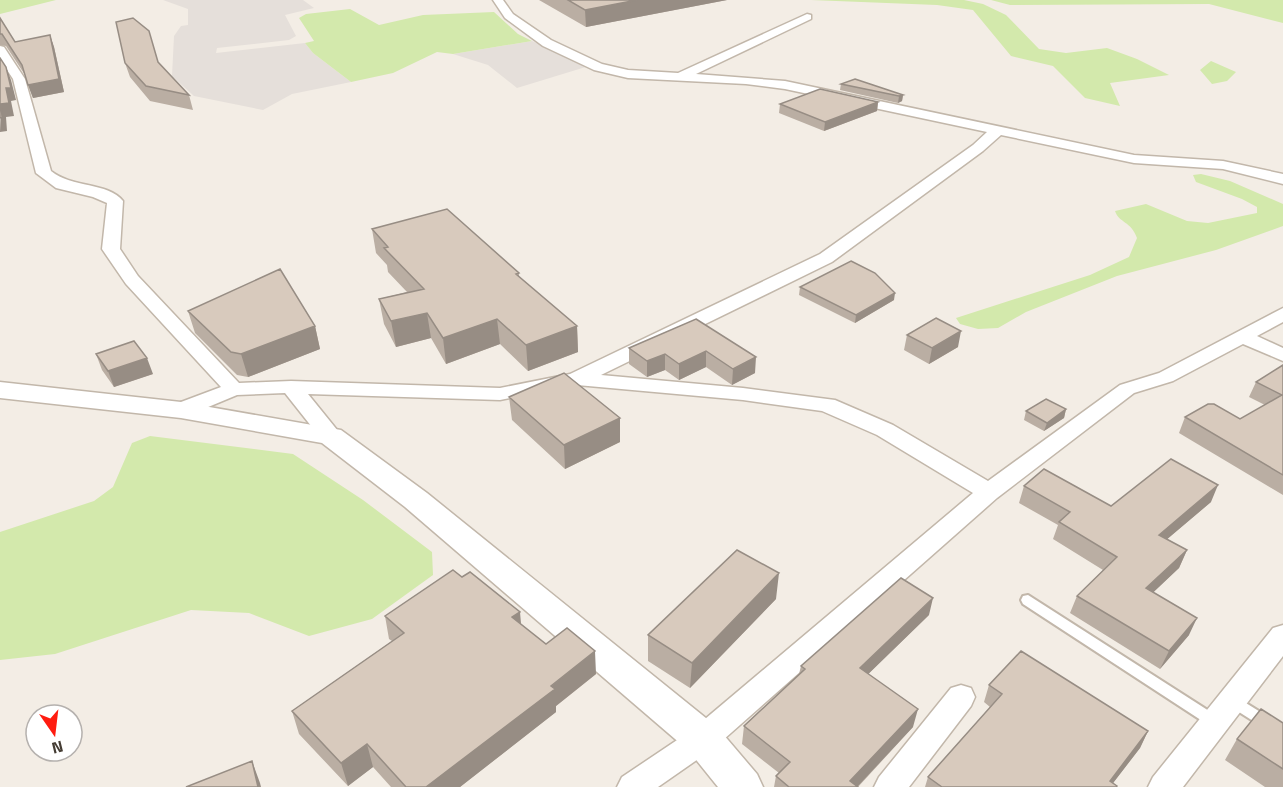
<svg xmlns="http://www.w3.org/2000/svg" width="1283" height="787" viewBox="0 0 1283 787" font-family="'Titillium Web',sans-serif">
<rect width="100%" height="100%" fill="#f3ede5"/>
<path fill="#e5dfda" d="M163 0H303L314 8 285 15 296 36 289 40 217 48 216 53 305 43 313 53 351 82 292 94 263 110 194 96 172 76 174 36 181 26 188 25V9Z
M532 41 589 66 517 88 488 65 453 54Z"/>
<path fill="#d3e9ac" d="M0 0H56L0 14Z
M811 0H964L983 4 1006 15 1039 49 1066 53 1107 48 1137 59 1169 75 1110 83 1120 106 1085 98 1053 66 1011 56 973 10 937 5Z
M991 0H1283V23L1209 4 1010 5Z
M350 9 379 25 423 15 494 12 518 34 532 41 453 54 437 52 393 73 351 82 313 53 305 43 314 41 299 18 306 14Z
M1211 61 1236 72 1227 81 1212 84 1200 70Z
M1201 174 1230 181 1283 204V226L1216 250 1117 276 1026 312 998 328 978 329 960 324 956 318 1090 275 1129 257 1137 238C1131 221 1119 223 1115 211L1146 204 1187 221 1208 223 1257 213V207L1242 199 1196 182 1193 175Z
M150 436 293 454 363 500 432 552 433 575 372 619 309 636 249 613 191 610 55 654 0 660V532L94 501 113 487 132 443Z"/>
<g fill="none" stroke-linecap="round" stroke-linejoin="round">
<defs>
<path id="service" d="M1028 595 1220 718 1222 722 1220 726 1215 728 1210 726 1023 604 1021 600 1023 596Z
M1233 695 1283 726V740L1228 705 1226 701 1228 697Z"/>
<path id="minor" d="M493 0H503L513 14 551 40 602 64 628 70 678 73 807 14 811 15V19L696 74 785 81 1134 155 1223 161 1283 174V184L1223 169 1134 163 1001 135 983 151 832 262 601 375 743 388 835 400 893 425 988 481 1120 385 1159 373 1283 308V322L1257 336 1283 348V361L1243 344 1173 381 1134 393 997 498 714 748 658 787H617L622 777 692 730 973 493 877 435 822 411 743 400 577 385 500 400 308 394 342 436 339 441 331 443 323 441 285 393 237 395 189 415 181 417 173 415 170 410 173 405 221 387 126 284 102 249 107 203 93 197 56 188 36 173 13 79 0 59V46L4 47 25 79 51 171C72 188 108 182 123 201L120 249 138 276 239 383 291 381 500 388 570 374 820 254 973 145 987 132 785 89 746 84 628 78 594 70 543 46 505 18Z
M1283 625V656L1183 787H1148L1153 777 1273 628Z
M961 685 971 688 975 697 971 706 909 787H874L879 777 951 688Z"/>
<path id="tertiary" d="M0 382 181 402 341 430 427 493 717 727 757 774 763 787H718L689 751 405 507 322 443 181 418 0 398Z"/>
</defs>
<use href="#service" stroke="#c2b7aa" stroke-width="4"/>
<use href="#minor" stroke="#c2b7aa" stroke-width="3"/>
<use href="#tertiary" stroke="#c2b7aa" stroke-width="3"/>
<use href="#service" fill="#fff" fill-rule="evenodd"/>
<use href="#minor" fill="#fff" fill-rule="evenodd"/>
<use href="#tertiary" fill="#fff" fill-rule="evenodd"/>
</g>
<path fill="#baaea3" d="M539 0H727L586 27Z
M0 18 15 42 50 35 54 47 64 92 33 98 25 75 6 46 0 45Z
M158 62 189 95 193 110 150 101 130 77 125 63Z
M841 84 903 95 902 101 898 103 840 90Z
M878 102 877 111 824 131 779 113 780 104Z
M372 229 519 273V277L577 326 578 352 528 371 500 344 446 364 431 338 396 347 384 324 379 299 407 292 388 272 387 265 376 253Z
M800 287 894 300 855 323 799 295Z
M188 311 315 326 320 349 248 377 237 375 195 333Z
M696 319 755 373 732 385 706 367 679 380 665 370 647 377 629 364V348Z
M907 335 958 347 929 364 904 350Z
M96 354 153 374 114 387 102 370Z
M1283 365V495L1179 433 1185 417 1240 419 1265 405 1249 397 1256 382Z
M509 397 620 442 565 469 512 420Z
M1066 409 1064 418 1044 431 1024 420 1026 411Z
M1024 486 1111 506 1211 502 1167 539 1187 550 1179 568 1153 592 1189 635 1160 669 1070 613 1077 596 1103 570 1053 539 1058 525 1019 503Z
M776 599 690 688 648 661V635Z
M929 615 868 674 913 727 858 787H774L776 776 779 773 742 744 744 726 799 674 801 666Z
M385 616 521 625 546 644 596 674 556 706V712L460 787H391L373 767 348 786 299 734 292 711 392 641 389 639Z
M989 685 1148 731 1140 748 1113 783 1116 787H925L928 777 990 707 984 702Z
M1283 723V787H1265L1225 760 1237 739Z"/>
<path fill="#978d84" d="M637 0H727L586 27 585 10Z
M50 35 54 47 64 92 33 98 28 85Z
M6 67 11 80 16 100 11 101 14 116 6 117 7 131 0 132 1 104 6 88Z
M903 95 902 101 898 103 899 96Z
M878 102 877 111 824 131 825 122Z
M895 293 894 300 855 323 856 315Z
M427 313 431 338 396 347 391 321Z
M497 319 500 344 446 364 443 338Z
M315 326 320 349 248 377 241 354Z
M577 326 578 352 528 371 526 345Z
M961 331 958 347 929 364 932 348Z
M706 351V367L679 380V364Z
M665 354V370L647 377V361Z
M756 357 755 373 732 385 733 369Z
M147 358 153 374 114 387 108 371Z
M1066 409 1064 418 1044 431 1047 423Z
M620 418V442L565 469 564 445Z
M1218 485 1211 502 1152 552 1159 535Z
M1187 550 1179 568 1139 606 1146 588Z
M779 573 776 599 690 688 692 663Z
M933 598 929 615 856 686 860 668Z
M520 612 522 635 512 617Z
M1197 618 1189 635 1160 669 1169 651Z
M595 651 596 674 556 706V712L460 787H426Z
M918 709 913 727 857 787 850 781Z
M1148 731 1140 748 1110 787V781Z
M367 744 373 767 348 786 341 763Z
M252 761 260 783 261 787H258Z"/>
<path fill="#d8cabd" stroke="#978d84" stroke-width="1.5" d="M568 0H637L585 10Z
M0 18 15 42 50 35 59 79 28 85 22 65 2 34H0Z
M133 18 149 31 158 62 189 95 146 86 125 63 116 22Z
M0 58 6 67 11 88H6L9 103 1 104 2 117 0 118Z
M855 79 903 95 899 96 841 84Z
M820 89 878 102 825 122 780 104Z
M447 209 519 273 516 274 577 326 526 345 497 319 443 338 427 313 391 321 379 299 424 289 384 248 388 247 372 229Z
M851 261 875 273 895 293 856 315 800 287Z
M280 269 315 326 241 354 231 352 188 311Z
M936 318 961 331 932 348 907 335Z
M696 319 756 357 733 369 706 351 679 364 665 354 647 361 629 348Z
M134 341 147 358 108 371 96 354Z
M1283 365V475L1185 417 1208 404H1214L1240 419 1282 395 1256 382Z
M564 373 620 418 564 445 509 397Z
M1046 399 1066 409 1047 423 1026 411Z
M1171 459 1218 485 1159 535 1187 550 1146 588 1197 618 1169 651 1077 596 1117 557 1059 522 1070 512 1024 486 1044 469 1111 506Z
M737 550 779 573 692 663 648 635Z
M453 570 462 577 470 572 520 612 512 617 546 644 567 628 595 651 551 686 555 689 426 787H406L367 744 341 763 292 711 404 633 385 616Z
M901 578 933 598 860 668 918 709 850 781 858 787H789L776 776 790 762 744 726 805 669 801 666Z
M1021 651 1148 731 1110 781 1117 786 1116 787H942L928 777 1002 694 989 685Z
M1261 709 1283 723V769L1237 739Z
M252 761 258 787H186Z"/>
<g transform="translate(54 733) rotate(166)"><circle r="28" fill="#ffffff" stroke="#b5b1ae" stroke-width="1.5"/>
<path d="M0-4.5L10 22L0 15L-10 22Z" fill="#ff1c10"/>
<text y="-9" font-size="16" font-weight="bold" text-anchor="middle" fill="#453d34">N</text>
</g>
</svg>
